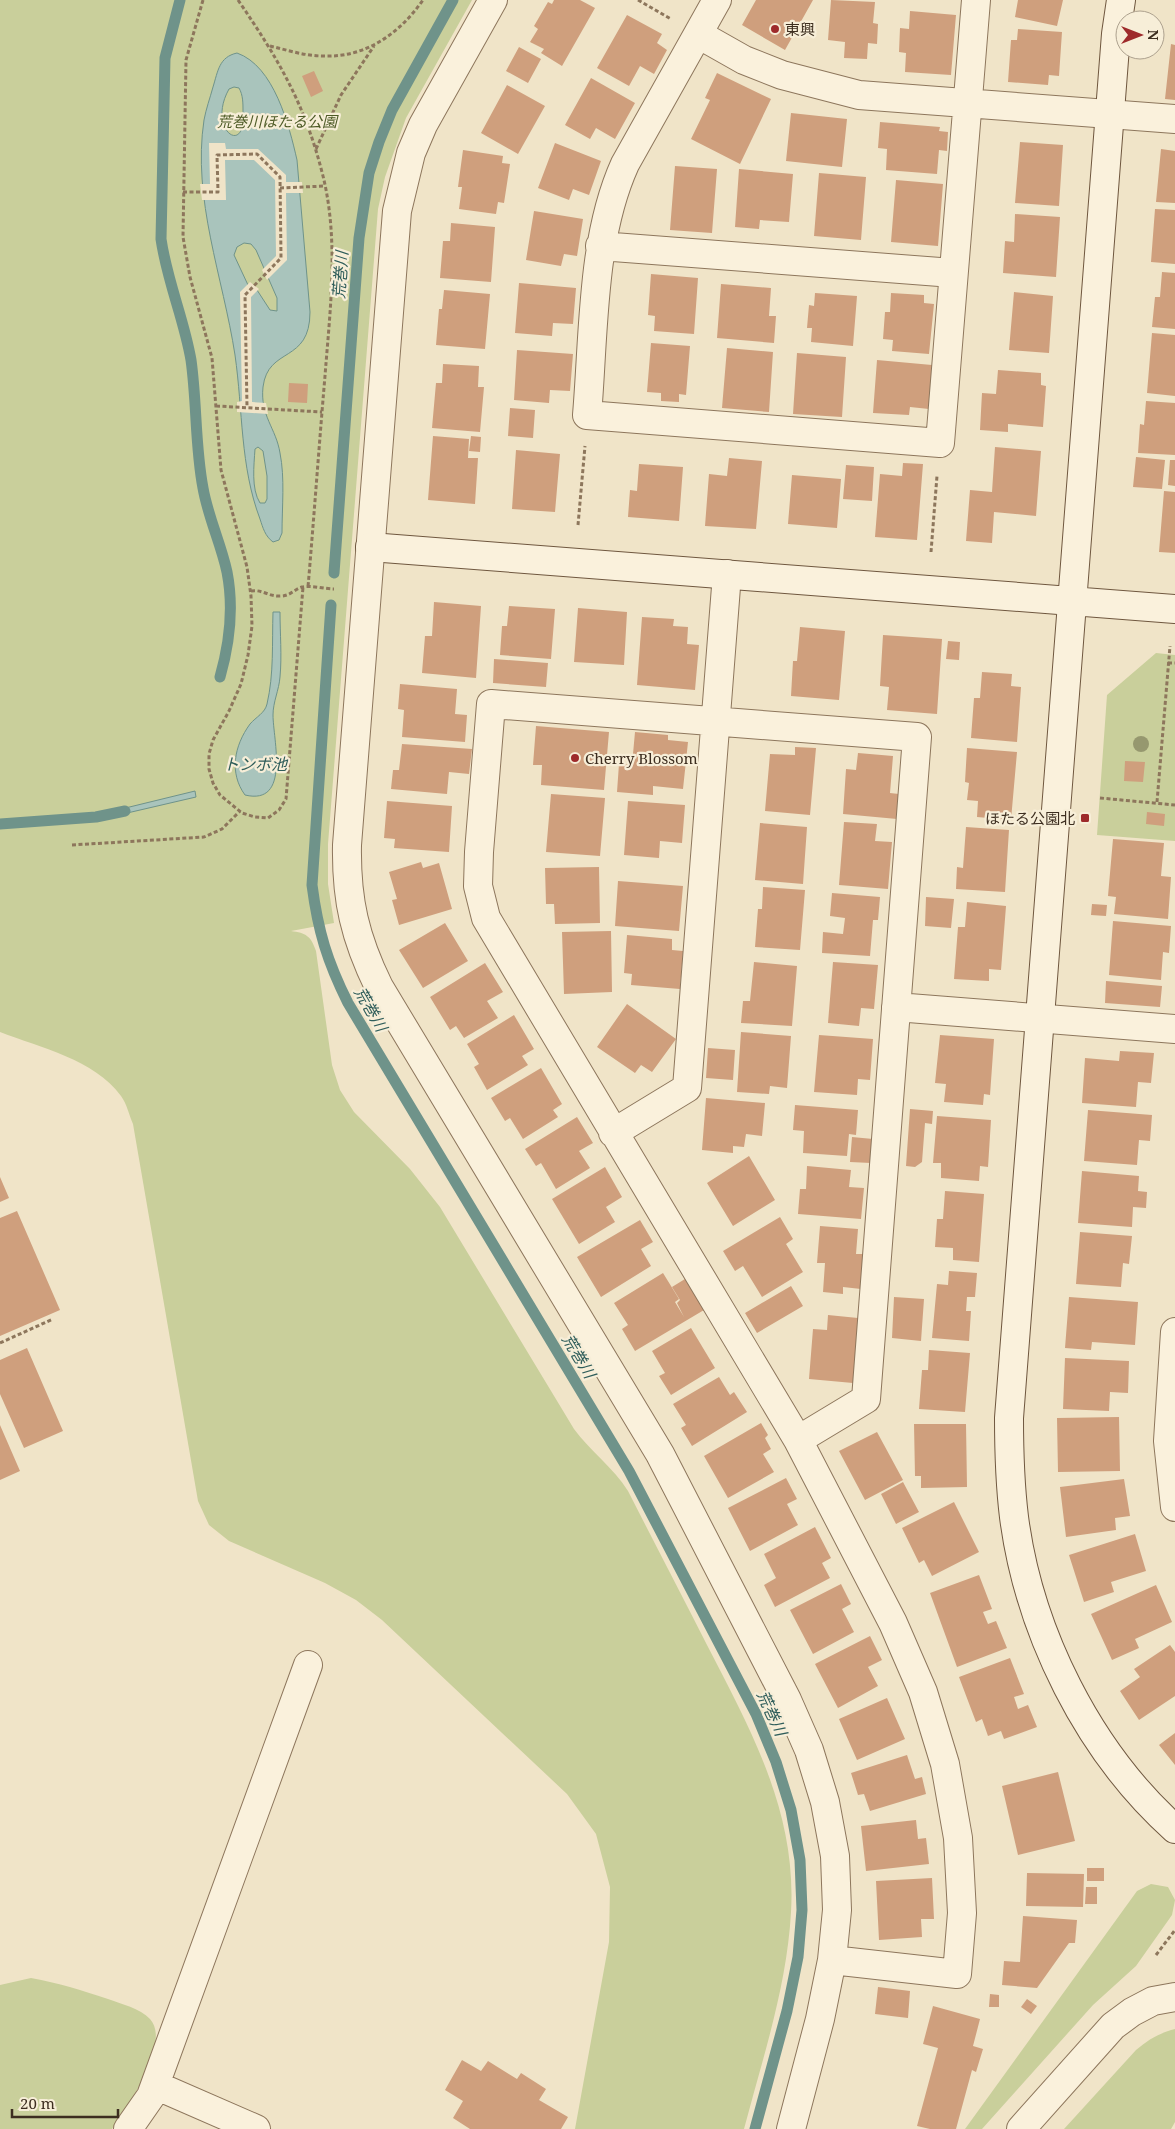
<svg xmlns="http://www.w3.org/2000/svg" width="1175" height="2129" viewBox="0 0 1175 2129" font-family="'Noto Serif','Noto Sans JP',serif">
<rect width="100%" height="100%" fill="#f0e4c8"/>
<path fill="#c9cf9b" d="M0 0H472L406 118 385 177 378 209 328 844V884L334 923 291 931C306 933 311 936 316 951L332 1065 340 1090 354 1112 410 1169 440 1207 574 1429C590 1451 613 1467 628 1491 654 1542 681 1594 707 1645 751 1730 797 1813 791 1912 787 1986 763 2057 744 2129H575L609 1942 610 1887 596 1834 567 1794 382 1620 356 1600 325 1583 229 1541 209 1525 198 1501 133 1124C129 1115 127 1104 121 1096 94 1059 41 1048 0 1032Z
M1156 653 1175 655V841L1097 835 1107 695Z
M1151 1884 1168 1887 1175 1900 1172 1915 1136 1966 1093 2005 982 2129H965L1137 1891Z
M31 1978C59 1983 81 1990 108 1999 121 2004 140 2008 150 2019 172 2043 126 2109 112 2129H0V1985Z
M1175 2029V2122L1171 2129H1064L1136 2050C1148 2040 1159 2033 1175 2029Z"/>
<path fill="#a9c4bc" stroke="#6f938a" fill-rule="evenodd" d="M237 53C274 66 289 125 297 160L310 312C310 364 268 346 263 387 260 416 276 428 280 453 285 478 282 507 282 533L279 540 273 542C265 536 263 528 260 519 240 466 243 411 235 355 223 277 192 199 204 120 206 109 210 98 213 87 218 71 219 57 237 53ZM234 87 239 88C243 95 243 103 243 111 247 158 206 130 229 89ZM244 243 251 244 256 250 277 298V311L270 310 257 290 248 285 234 255 237 247ZM258 447 263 451 267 476V499L265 503H260C251 489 254 465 255 449Z
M273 612H280C280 633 282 656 280 677 279 690 273 702 273 715 273 739 291 806 245 795 229 773 234 746 250 724 256 717 265 713 267 704 274 674 272 643 273 612Z
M195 791 196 797 110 817 109 812Z"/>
<path fill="#f0e4c8" d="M209 143H225L226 149H258L286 175V182H302L303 193H286L287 260 267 280 262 270 276 256 275 180 254 160H225L226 200H202L200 184H210Z
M250 282 259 289 251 297 252 402 266 403 268 414 237 412V402L242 401 240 292Z"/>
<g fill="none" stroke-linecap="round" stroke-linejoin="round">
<path stroke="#6f938a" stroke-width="11" d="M180 0 165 58 161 239C167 281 184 319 191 360 197 403 195 446 203 488 208 517 221 544 227 572 234 608 230 642 220 677
M334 573 359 238 369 173 379 142 392 110 453 0
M331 605 312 885C318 931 327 961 348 1003L629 1471 756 1714 776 1762 791 1810 800 1860 802 1910 798 1957 787 2011 755 2129
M0 824 96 817 125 811"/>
</g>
<path fill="#cf9f7d" d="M554 0H580L595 8 562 66 541 53 544 49 530 42 538 29 534 26 548 2 552 4Z
M756 0H813L785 50 742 25Z
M831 0 875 2 873 23 878 24 877 44 868 43 867 59 844 58 845 42 828 40Z
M1018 0H1063L1057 26 1015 17Z
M910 11 956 15 951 75 905 72 906 53 899 52 900 28 909 29Z
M627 15 662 34 657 43 667 50 654 74 640 66 629 86 597 68Z
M1018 29 1062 32 1059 76 1049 75 1048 85 1008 82 1011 40H1017Z
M1171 44 1175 45V100L1165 99Z
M519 47 541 59 528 83 506 71Z
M314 71 323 91 311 97 302 76Z
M717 73 771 99 740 164 691 139 710 100 705 98Z
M591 78 635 103 615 139 596 128 590 139 565 125Z
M507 85 545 106 518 154 481 133Z
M791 113 847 119 842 167 786 161Z
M880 122 940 127 939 131 948 132 947 151 939 150 937 174 886 170 887 149 878 148Z
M1020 142 1063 145 1059 206 1015 203Z
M555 143 601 161 589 195 573 189 569 200 538 188Z
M1161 149 1175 151V203L1156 202Z
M463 150 503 156 502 163 510 164 504 203 498 202 496 214 459 209 462 187H458Z
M675 166 717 169 712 233 670 230Z
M739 169 793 174 789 222 760 220 759 229 735 227Z
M819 173 866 177 861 240 814 236Z
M896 180 943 184 938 246 891 242Z
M1155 209 1175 210V264L1151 262Z
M534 211 583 219 577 256 564 254 561 266 526 260Z
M1015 214 1060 217 1056 277 1003 273 1005 241 1014 242Z
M451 223 495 227 491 282 440 278 443 241H450Z
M1162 272 1175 273V329L1152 327 1155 297H1160Z
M651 274 698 278 694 334 654 331 655 316 648 315Z
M519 283 576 288 573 324 553 323 552 336 515 333Z
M721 284 771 288 769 316H776L774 343 717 338Z
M444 290 490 294 485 349 436 345 439 309H442Z
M1014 292 1053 296 1049 353 1009 350Z
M815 293 857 296 853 346 811 342 812 328H807L809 305 814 306Z
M891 293 924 295V303L934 304 929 354 892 351 893 340 883 339 885 312H890Z
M1152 333 1175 335V396L1147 393Z
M651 343 690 346 686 395 679 394V402L661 401V393L647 392Z
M727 348 773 352 769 412 722 408Z
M517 350 573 354 570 391 550 390 549 403 514 400Z
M797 353 846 357 842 417 793 414Z
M877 360 932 365 929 409 910 407 909 415 873 413Z
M443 364 479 366 478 387H484L480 432 432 428 436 383H442Z
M998 370 1041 373V385L1046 386 1043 427 1008 424V432L980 430 982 393 996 394Z
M289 383 308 384 307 403 288 402Z
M1146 401 1175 403V455L1138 453 1140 424 1144 425Z
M510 408 535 410 533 438 508 436Z
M433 436 469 439 468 458H478L475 504 428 500Z
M471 436 481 437 480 452 469 451Z
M995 447 1041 451 1036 516 994 512 992 543 966 541 970 490 992 492Z
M516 450 560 454 555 512 512 509Z
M1136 457 1165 460 1162 489 1133 487Z
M729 458 762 461 756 529 705 526 709 474 727 476Z
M1170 460H1175V486L1168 485Z
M903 463 923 464 917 540 875 537 880 474 902 476Z
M639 464 683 467 679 521 628 517 630 490 637 491Z
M846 465 874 467 872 501 843 499Z
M792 475 841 479 837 528 788 524Z
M1164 491 1175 492V553L1159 552Z
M434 602 481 606 476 678 422 673 425 636H432Z
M509 606 555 609 551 659 500 655 502 626H507Z
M578 608 627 612 624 665 574 662Z
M642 617 674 619 673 626 688 627 687 644 699 645 695 690 637 685Z
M800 627 845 631 839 700 791 696 793 661H797Z
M883 635 942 639 937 714 887 710 889 687 880 686Z
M948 641 960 642 959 660 946 659Z
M494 659 548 663 546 687 493 683Z
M982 672 1012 674 1011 686 1021 687 1017 742 971 738 974 698H980Z
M400 684 457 689 455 714 467 715 465 742 402 737 404 710 398 709Z
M536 726 609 732 604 790 541 785 542 765H533Z
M635 732 668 735V740L688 742 683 789 653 786V795L617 792 619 764 632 765Z
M402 744 472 749 469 774 449 772 447 794 391 789 393 770H399Z
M795 747 816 748 810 815 765 811 770 754 795 755Z
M967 748 1017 752 1011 820 977 817 978 801 967 800 969 783 965 782Z
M858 753 893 756 890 793 899 794 897 819 843 814 846 769 856 770Z
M1125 761 1145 762 1143 782 1124 781Z
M551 794 605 798 600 856 546 852Z
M387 801 452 806 449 852 394 848 395 839 384 838Z
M628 801 685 805 682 843 660 841 659 858 624 855Z
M1147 812 1165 814 1164 826 1146 824Z
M844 822 877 824 875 841 892 842 888 889 839 885Z
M760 823 807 827 803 884 755 880Z
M966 827 1009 830 1005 892 956 889 957 867 963 868Z
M1113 839 1164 843 1161 876 1171 877 1168 919 1114 914 1116 897 1108 896Z
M421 862 423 868 439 863 452 909 399 925 392 900 397 899 389 872Z
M599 867 600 923 555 924 554 904H546L545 868Z
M618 881 683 886 679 931 615 926Z
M763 887 805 890 800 950 755 947 758 909H762Z
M832 893 880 897 878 920H873L870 956 822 953 823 932 843 934 845 918 830 916Z
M926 897 954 899 951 928 925 926Z
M967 902 1006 906 1001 970 989 969V981L954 979 958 927H965Z
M1092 904 1107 905 1106 916 1091 915Z
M1113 921 1171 926 1169 953 1163 952 1161 980 1109 975Z
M445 923 468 961 423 988 399 950Z
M611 931 612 992 564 994 562 932Z
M627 935 672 939V950L683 951 680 989 631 985 632 974 624 973Z
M754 962 797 966 792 1026 741 1023 743 1001H750Z
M833 962 878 965 874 1009 861 1008 859 1026 828 1023Z
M485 963 503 992 487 1001 498 1018 464 1038 456 1026 450 1030 430 997Z
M1106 981 1162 986 1160 1007 1105 1003Z
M627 1004 676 1039 652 1072 641 1065 635 1073 597 1047Z
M514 1015 534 1049 522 1056 528 1065 487 1090 474 1067 479 1064 467 1044Z
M741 1032 791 1036 787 1088 770 1086 769 1094 737 1092Z
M819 1035 873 1039 870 1080 858 1079 857 1095 814 1092Z
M940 1035 994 1039 990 1095 984 1094 983 1105 944 1102 946 1084 935 1083Z
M708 1048 735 1050 733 1080 706 1078Z
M1120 1051 1154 1053 1151 1083 1138 1082 1136 1107 1082 1103 1085 1058 1119 1061Z
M541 1068 562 1104 553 1110 558 1117 523 1139 510 1118 505 1121 491 1098Z
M706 1098 765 1103 762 1136 746 1134 744 1147 733 1146V1153L702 1150Z
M795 1105 858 1110 856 1135 849 1134 847 1156 803 1153 804 1131 793 1130Z
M910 1109 933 1111 932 1124 925 1123 922 1162 915 1167 906 1166Z
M1088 1110 1152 1115 1150 1141 1139 1140 1137 1165 1084 1161Z
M937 1116 991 1120 988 1167 980 1166 979 1181 941 1178V1163H933Z
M577 1117 593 1143 579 1151 590 1168 556 1189 541 1163 536 1166 525 1149Z
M852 1137 873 1139 871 1163 850 1162Z
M749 1156 775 1200 733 1226 707 1183Z
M807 1166 851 1170 849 1187 864 1188 861 1219 798 1214 800 1189H806Z
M605 1167 622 1197 606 1207 615 1222 579 1244 552 1199Z
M1082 1171 1139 1176 1138 1191 1147 1192 1146 1208 1133 1207 1132 1227 1078 1223Z
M0 1177 9 1198 0 1202Z
M945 1191 984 1194 979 1262 953 1260V1248L935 1247 937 1219H943Z
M17 1211 60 1310 0 1336V1218Z
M780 1217 793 1239 786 1244 803 1272 762 1297 743 1266 735 1271 723 1251Z
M640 1220 653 1242 641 1249 651 1266 601 1297 577 1257Z
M820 1226 858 1229 856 1254H863L861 1289 843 1287V1294L823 1292 825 1263H817Z
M1080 1232 1132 1236 1129 1264 1123 1263 1121 1287 1076 1284Z
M949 1271 977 1273 975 1297H967L966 1311H971L969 1341 932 1338 937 1284 948 1285Z
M663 1273 679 1299 675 1302 684 1317 677 1303 680 1300 672 1287 685 1279 704 1310 635 1351 622 1329 628 1325 614 1303Z
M791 1286 803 1306 757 1333 745 1313Z
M894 1297 924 1299 921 1341 892 1338Z
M1069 1297 1138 1302 1135 1345 1092 1342 1091 1350 1065 1348Z
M828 1315 858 1318 853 1383 809 1379 813 1329 827 1330Z
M691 1328 715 1368 671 1395 659 1376 665 1373 652 1351Z
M27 1348 63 1431 24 1448 0 1394V1360Z
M929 1350 970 1353 965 1412 919 1409 922 1370H928Z
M1065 1358 1129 1361 1128 1393 1110 1392 1109 1411 1063 1409Z
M719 1377 730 1395 734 1392 747 1412 692 1446 681 1428 686 1425 673 1404Z
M1119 1417 1120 1471 1058 1472 1057 1418Z
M761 1423 768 1435 765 1438 771 1449 763 1454 774 1472 728 1498 704 1456Z
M914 1424H966L967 1487 921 1488V1476H915Z
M0 1425 20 1471 0 1480Z
M877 1432 903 1480 865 1500 839 1451Z
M786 1478 797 1499 787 1504 798 1525 750 1551 728 1508Z
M1124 1479 1130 1516 1115 1518 1116 1530 1066 1537 1060 1487Z
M903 1482 919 1512 896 1524 881 1494Z
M954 1502 979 1552 932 1576 924 1560 919 1563 902 1528Z
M815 1527 831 1558 822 1563 830 1578 775 1607 764 1585 776 1578 764 1554Z
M1135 1534 1146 1571 1111 1582 1114 1592 1084 1602 1069 1555Z
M979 1575 992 1609 983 1612 988 1624 996 1621 1007 1648 957 1667 930 1593Z
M841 1584 851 1604 842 1609 854 1632 813 1654 790 1610Z
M1156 1585 1172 1622 1135 1639 1139 1648 1112 1660 1091 1614Z
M870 1636 882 1660 868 1667 878 1686 838 1708 815 1664Z
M1170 1645 1175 1652V1696L1139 1720 1120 1691 1140 1677 1134 1669Z
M1010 1658 1024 1694 1014 1697 1018 1709 1028 1705 1037 1727 1004 1739 1001 1731 988 1736 982 1719 976 1722 959 1677Z
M887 1698 905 1739 857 1760 839 1719Z
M1175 1733V1765L1159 1745Z
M907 1755 915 1779 922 1777 926 1794 870 1811 864 1794 858 1795 851 1773Z
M1058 1772 1075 1841 1018 1855 1002 1786Z
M916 1820 918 1839 926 1838 929 1864 866 1871 861 1826Z
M1087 1868H1104V1881H1087Z
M1027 1873 1084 1874 1083 1907 1026 1906Z
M932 1878 934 1919H921L922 1937 879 1940 876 1881Z
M1086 1887H1097V1904H1085Z
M1023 1916 1077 1920 1075 1943H1069L1037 1988 1002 1985 1004 1961 1020 1962Z
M878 1987 910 1991 908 2018 875 2014Z
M990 1994 999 1995V2007H989Z
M1027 1999 1037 2006 1031 2014 1021 2007Z
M933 2006 980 2019 973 2046 983 2049 976 2072 972 2070 956 2129H930L917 2126 938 2048 923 2044Z
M462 2060 481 2071 488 2061 517 2079 521 2073 546 2089 539 2100 568 2117 561 2129H470L453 2118 463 2101 445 2090Z"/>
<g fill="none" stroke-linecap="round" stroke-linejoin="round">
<defs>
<path id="street" d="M493 0 423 125 411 153 397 211 347 845C346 900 355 938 379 987L660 1454 787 1700 809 1750 825 1802 835 1856 837 1910 832 1960 820 2019 791 2129
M717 0 625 164C591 239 594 334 587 415L940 443 976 0
M698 34 744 60 782 75 859 95 1175 119
M600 246 953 273
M896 1007 1175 1029
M613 1133 687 1088 727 574
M1175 1332 1168 1441 1175 1507
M798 1440 866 1399 917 737 491 704 479 852 478 886 486 918 798 1440 893 1623 923 1692 945 1764 958 1838 962 1913 957 1974 832 1960
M155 2085 256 2129
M128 2129 151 2096 308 1665
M1021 2129 1113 2026 1132 2012 1153 2001 1175 1997"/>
<path id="secondary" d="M1121 0 1116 34 1009 1418C1009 1451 1010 1484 1014 1517 1029 1632 1088 1751 1175 1829
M370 547 1175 609"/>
</defs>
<use href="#street" stroke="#8d765c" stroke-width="30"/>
<use href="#secondary" stroke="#6f573f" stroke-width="30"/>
<path stroke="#8d765c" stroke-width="3" stroke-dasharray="4 2.5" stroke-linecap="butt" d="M203 0 186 60 183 237 190 277 212 358 221 470 247 567 251 596 252 626 248 655 241 684 229 711 213 740 209 754V769L213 783 220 795 242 813 255 817 268 818 279 810 286 799 303 587
M238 0C279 60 305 104 323 176 339 241 330 310 325 376 319 446 314 517 308 587
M638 0 671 19
M270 46C287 50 305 56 323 56 366 58 400 33 423 0
M316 149 341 95 374 46
M280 188 325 186
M183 192H218L217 155 257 154 280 177 281 258 245 295 247 407
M216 406 322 412
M578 525 585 446
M931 552 937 476
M251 591C262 589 269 597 281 596 290 596 295 589 302 587 311 585 325 589 334 589
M1168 663H1175
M1100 798 1175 805
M1157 802 1170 646
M72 845 204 837 222 829 240 811
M0 1343 53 1319
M1156 1955 1175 1930"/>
<use href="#street" stroke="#faf1dc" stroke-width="28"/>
<use href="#secondary" stroke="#faf1dc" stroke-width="28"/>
</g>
<circle fill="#96986f" cx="1141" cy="744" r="8"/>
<g fill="#9e2a2b" stroke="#f7eed8" stroke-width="2">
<circle cx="775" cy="29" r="5"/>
<circle cx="575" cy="758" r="5"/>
<rect x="1080" y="813" width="10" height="10" rx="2.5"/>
</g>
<g text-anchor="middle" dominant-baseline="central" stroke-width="4.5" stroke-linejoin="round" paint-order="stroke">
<g font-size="15" fill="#3d2e20" stroke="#f7eed8" text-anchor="start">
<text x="785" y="29">東興</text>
<text x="585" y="758">Cherry Blossom</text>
<text x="1075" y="818" text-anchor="end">ほたる公園北</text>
</g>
<g font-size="15" font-style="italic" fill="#4d5a26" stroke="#f7eed8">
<text x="277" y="121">荒巻川ほたる公園</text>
</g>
<g font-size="16" font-style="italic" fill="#2f5d5a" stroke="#f7eed8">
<text transform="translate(340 275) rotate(-86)">荒巻川</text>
<text x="255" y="764">トンボ池</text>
<text transform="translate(371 1009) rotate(60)">荒巻川</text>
<text transform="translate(579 1356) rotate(59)">荒巻川</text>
<text transform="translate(772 1713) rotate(65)">荒巻川</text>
</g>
</g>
<g transform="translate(1140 35) rotate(90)"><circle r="24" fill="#f7eed8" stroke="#ada18e"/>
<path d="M0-4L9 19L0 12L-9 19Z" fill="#9e2a2b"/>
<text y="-8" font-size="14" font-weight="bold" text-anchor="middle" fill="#3d2e20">N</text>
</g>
<path d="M12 2109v8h106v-8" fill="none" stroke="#3d2e20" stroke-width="2.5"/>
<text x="20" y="2109" font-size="15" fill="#3d2e20" stroke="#f7eed8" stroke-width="4" paint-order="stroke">20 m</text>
</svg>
